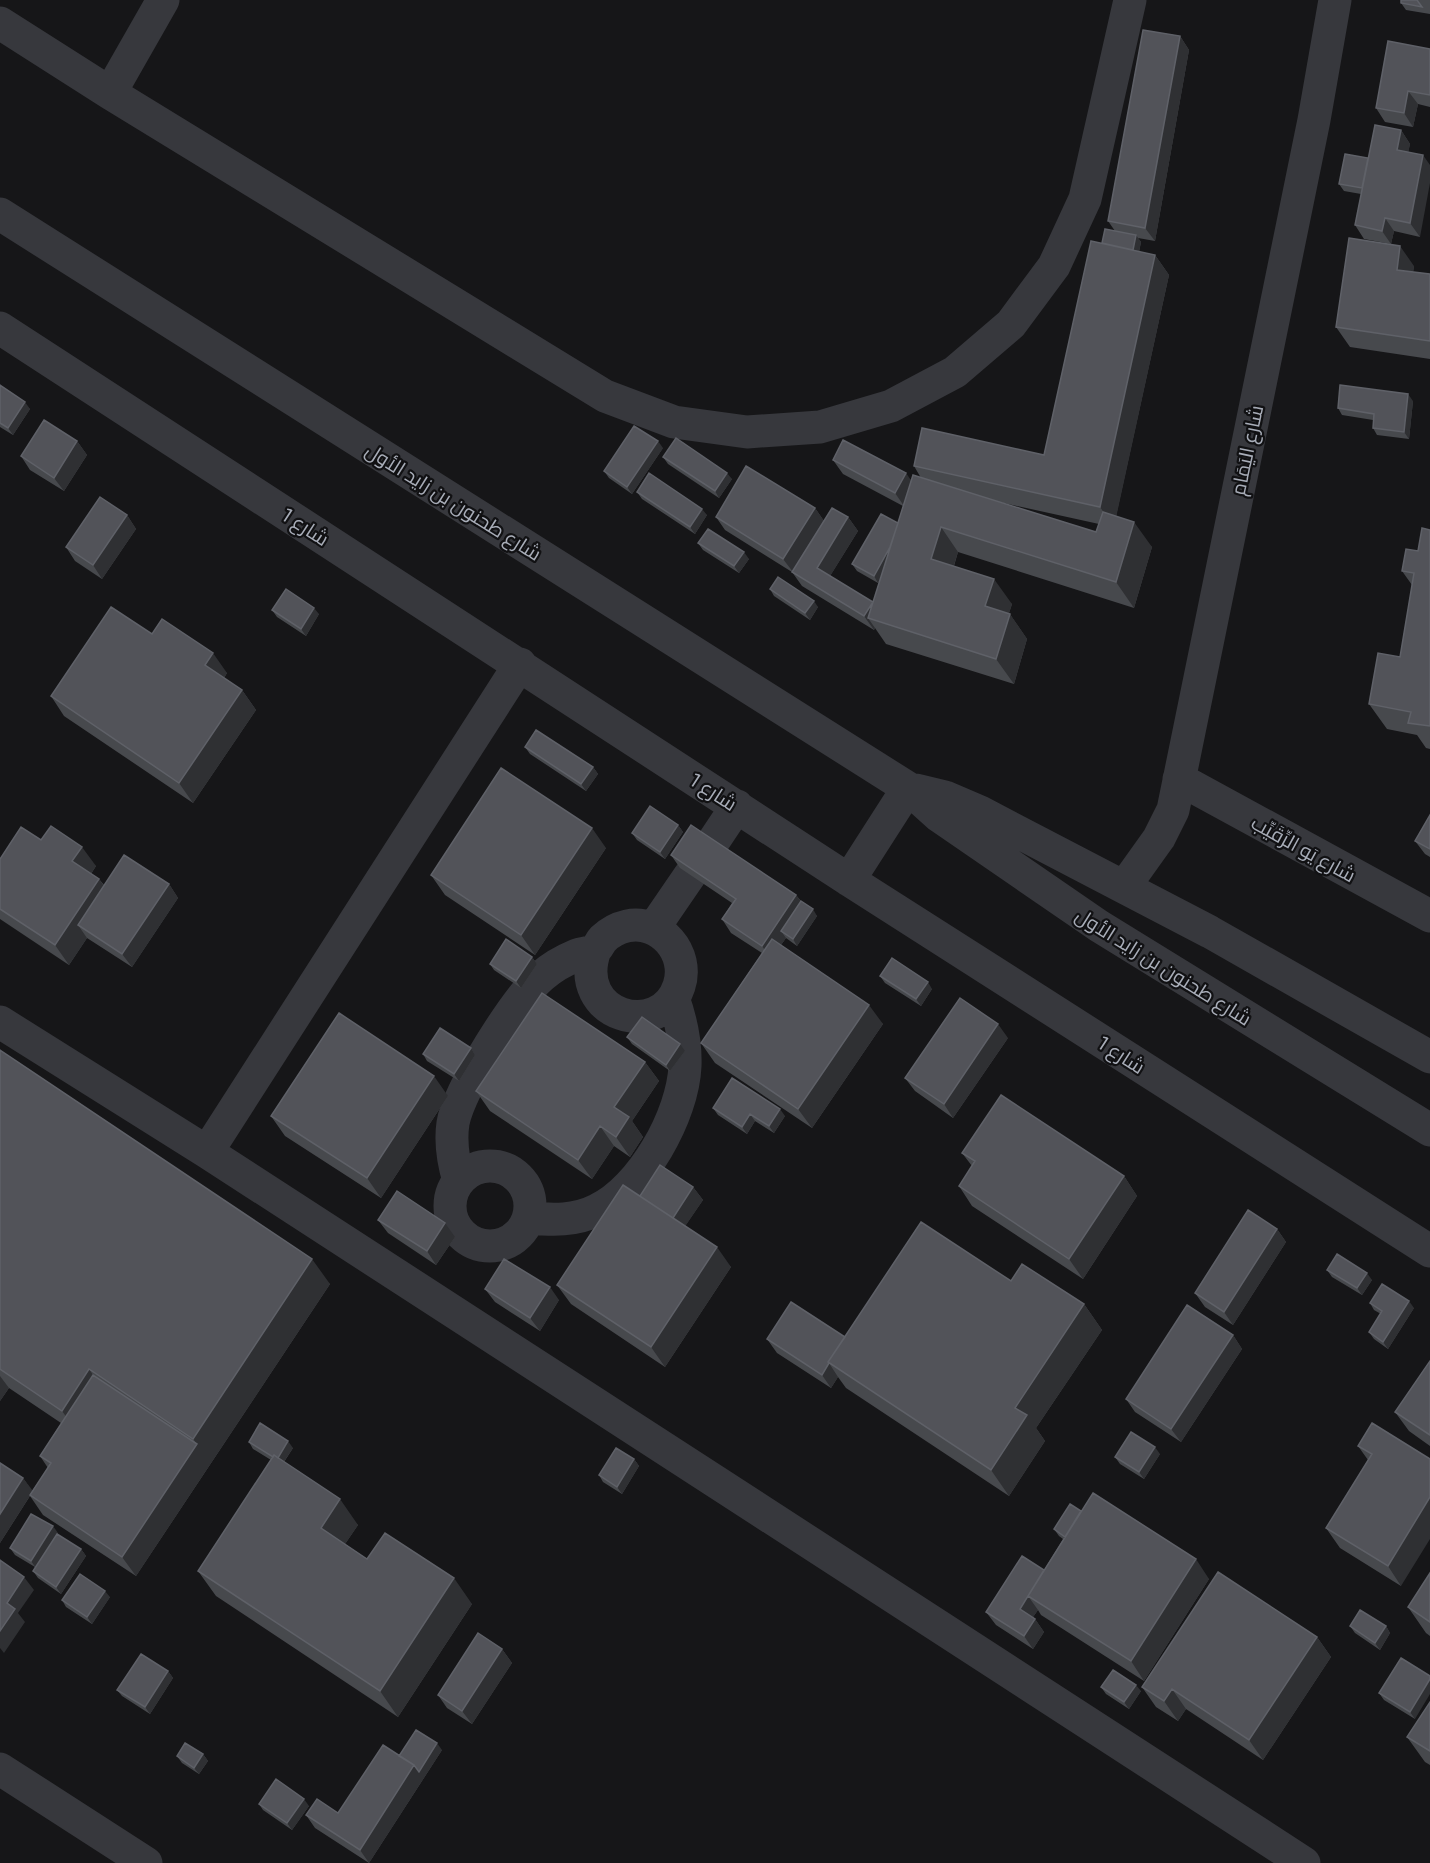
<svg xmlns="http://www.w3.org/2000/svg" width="1430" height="1863" viewBox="0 0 1430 1863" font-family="'Exo 2',Cairo,sans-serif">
<rect width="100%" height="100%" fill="#161618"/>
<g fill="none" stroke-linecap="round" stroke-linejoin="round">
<path stroke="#37383d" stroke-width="33" d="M0 23 110 93 605 396 674 422 747 432 820 427 891 406 955 372 1011 324 1054 266 1085 199 1130 0
M110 93 163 0
M0 214 908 788 939 816 1099 926 1430 1130
M0 328 849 880 1430 1251
M1179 779 1430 916
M916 790 945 797 980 812 1210 932 1430 1057
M711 845 737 806
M849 880 908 788
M1124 887 1159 838 1173 810 1314 120 1335 0
M653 929 690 875
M0 1022 207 1152 1304 1863
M207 1152 520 664
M450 1206a40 40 0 1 1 80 0a40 40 0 1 1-80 0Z
M459 1181C453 1161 450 1143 453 1123 459 1089 516 998 542 976 552 967 565 960 577 955 582 953 590 953 595 950 598 948 600 942 603 939 609 933 618 928 627 926 660 919 690 953 679 986 661 1041 571 1017 595 950
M529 1218C553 1220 575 1221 597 1210 642 1189 683 1115 685 1066 686 1041 681 1020 673 998
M0 1769 146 1863"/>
</g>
<path fill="#47494d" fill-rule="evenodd" d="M1401 0H1430V14L1406 10 1401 3Z
M1180 36 1189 50 1155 241 1138 238 1141 242 1139 252 1155 255 1169 275 1116 516 1152 547 1134 608 958 552 954 566 1012 604 1009 613 1027 639 1014 684 886 644 875 628 874 630 802 586 792 572 725 530 716 517 815 508 824 521 848 517 858 531 830 576 873 602 880 580 878 583 857 571 852 564 898 523 903 506 843 474 833 460 911 480 921 478 914 466 1044 455 1102 243 1115 231 1108 221ZM999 502 1099 524 1096 532Z
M1430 49V107L1418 104 1413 127 1385 122 1376 108Z
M1401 130 1410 144 1408 152 1420 237 1394 231 1391 244 1364 239 1355 225 1361 194 1344 191 1339 184Z
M1414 266 1413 272 1430 274V359L1350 347 1336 327Z
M0 385 30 409 13 435 0 427Z
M1413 401 1409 439 1377 435 1373 428V420L1342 415 1338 408Z
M77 441 87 455 64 491 30 470 21 456Z
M663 448 632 494 609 478 604 471Z
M663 457 732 479 719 498 668 464Z
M637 492 707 515 695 534 642 499Z
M127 515 136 529 102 579 75 561 66 547Z
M1430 530V749L1426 748 1417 735 1387 729 1369 704 1400 657 1412 585 1402 571 1418 551Z
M698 543 749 559 739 573 703 550Z
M770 589 818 607 810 620 774 596Z
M272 610 319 614 306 636 277 617Z
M152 634 227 673 224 678 242 690 256 710 193 803 64 716 51 696Z
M525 747 593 767 598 774 586 791 530 754Z
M1430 815V857L1425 854 1415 841Z
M678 825 683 832 665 859 637 840 632 833Z
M41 840 96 866 91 874 99 879 104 885 169 884 178 898 132 967 87 938 69 965 0 919V859Z
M606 848 535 955 445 895 431 875Z
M671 855 796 895 801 901 817 916 797 946 786 938 781 945 883 1024 812 1128 715 1063 701 1043 762 953 731 933 722 919 732 903 680 868Z
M532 957 537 964 521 988 494 970 490 964Z
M880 976 932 989 921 1006 885 983Z
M627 1037 685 1051 670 1071 632 1044Z
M1008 1038 953 1118 915 1091 905 1078Z
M471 1048 475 1055 459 1081 427 1061 423 1054Z
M0 1050 330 1284 136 1576 43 1515 30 1496 0 1543V1463L23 1478 32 1491 48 1468 40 1456 61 1423 9 1388 0 1401Z
M645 1062 659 1081 632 1121 643 1137 630 1157 614 1146 592 1179 490 1111 476 1091Z
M448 1096 381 1198 285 1136 271 1116Z
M713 1108 785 1116 774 1133 755 1121 747 1134 718 1115Z
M962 1153 1124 1176 1137 1196 1083 1279 972 1206 959 1186 972 1166Z
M693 1187 703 1200 685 1226 731 1267 665 1367 571 1304 557 1285 640 1196Z
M378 1220 455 1237 436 1265 388 1233Z
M1277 1229 1286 1242 1233 1325 1205 1307 1195 1293Z
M1327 1270 1372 1280 1362 1295 1332 1277Z
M1011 1281 1084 1304 1102 1330 1036 1428 1045 1441 1009 1496 846 1388 838 1377 831 1388 777 1353 767 1339 845 1337Z
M485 1289 559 1300 540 1331 495 1302Z
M1370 1303 1414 1308 1388 1349 1374 1339 1369 1332 1381 1314 1374 1310Z
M1233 1335 1242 1349 1181 1442 1135 1412 1126 1399Z
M1430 1361V1446L1409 1431 1395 1412Z
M1372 1423 1401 1586 1340 1548 1326 1528 1368 1460 1358 1446Z
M249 1442 293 1448 284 1462 358 1525 345 1544 367 1559 472 1604 398 1717 216 1596 198 1571 271 1460 253 1449Z
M1160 1454 1144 1479 1120 1464 1115 1457Z
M634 1459 639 1466 622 1494 603 1482 599 1475Z
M1081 1511 1209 1579 1144 1681 1041 1615 1038 1610 1033 1617 1035 1619 1044 1632 1033 1649 996 1625 986 1612 1044 1570 1063 1539 1059 1536 1054 1529Z
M58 1533 56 1536 81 1549 86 1556 61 1594 38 1578 33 1571 35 1567 15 1555 10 1548Z
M1430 1573V1636L1426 1633 1408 1607Z
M110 1597 92 1624 66 1607 62 1600Z
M1350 1626H1386L1390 1633 1380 1650 1355 1633Z
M1317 1637 1331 1657 1263 1760 1186 1709 1178 1721 1156 1707 1142 1687Z
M502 1649 512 1663 472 1724 447 1708 438 1695Z
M1401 1658 1415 1719 1384 1700 1379 1693Z
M168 1671 173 1678 150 1714 122 1696 117 1690Z
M1101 1687 1141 1691 1129 1709 1106 1694Z
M1430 1702V1765L1425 1762 1407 1737Z
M442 1750 369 1863 315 1828 306 1815 338 1813 399 1756Z
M203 1754 208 1761 199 1774 182 1763 177 1756Z
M259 1804 309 1806 292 1830 263 1810Z"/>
<path fill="#2f3033" d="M1180 36 1189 50 1155 241 1145 228Z
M1408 91 1418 104 1413 127 1404 113Z
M1401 130 1410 144 1406 164 1397 150Z
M1423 155 1430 165V183L1420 237 1410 223Z
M1385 218 1394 231 1391 244 1382 231Z
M1136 235 1141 242 1136 267 1131 261Z
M1400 246 1414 266 1411 289 1397 270Z
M1155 255 1169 275 1114 527 1100 507Z
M1408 394 1413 401 1409 439 1404 432Z
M25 402 30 409 13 435 8 428Z
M77 441 87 455 64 491 54 478Z
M658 441 663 448 632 494 627 487Z
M727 473 732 479 719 498 715 491Z
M906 473 915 486 904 506 895 493Z
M815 508 824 521 793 572 783 559Z
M702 509 707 515 695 534 690 527Z
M127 515 136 529 102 579 93 565Z
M848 517 858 531 827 581 817 568Z
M1134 522 1152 547 1134 608 1116 582Z
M903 526 907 533 878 583 874 576Z
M941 527 958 552 948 584 931 559Z
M744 552 749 559 739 573 734 566Z
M994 579 1012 604 1003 632 985 606Z
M814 601 818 607 810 620 805 613Z
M873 602 868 618 875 628 874 630 864 616Z
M314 608 319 614 306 636 301 629Z
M1010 614 1027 639 1014 684 996 659Z
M213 653 227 673 219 685 205 665Z
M242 690 256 710 193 803 179 783Z
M593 767 598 774 586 791 581 784Z
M678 825 683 832 665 859 660 852Z
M592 828 606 848 535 955 521 935Z
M82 847 96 866 86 881 72 861Z
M99 879 113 899 78 925 87 938 69 965 55 945Z
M169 884 178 898 132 967 122 954Z
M796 895 806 908 781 931 786 938 771 959 762 946Z
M813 909 817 916 797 946 793 939Z
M532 957 537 964 521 988 516 981Z
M928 982 932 989 921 1006 916 999Z
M869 1005 883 1024 812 1128 798 1109Z
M998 1024 1008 1038 953 1118 944 1104Z
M680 1044 685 1051 670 1071 666 1065Z
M471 1048 475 1055 459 1081 454 1074Z
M645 1062 659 1081 632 1121 643 1137 630 1157 616 1137 614 1107Z
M434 1076 448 1096 381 1198 367 1178Z
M780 1109 785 1116 774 1133 769 1126Z
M750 1114 755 1121 747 1134 742 1127Z
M600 1126 614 1146 592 1179 578 1160Z
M1124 1176 1137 1196 1083 1279 1069 1259Z
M693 1187 703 1200 680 1234 671 1220Z
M445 1223 455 1237 436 1265 427 1251Z
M1277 1229 1286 1242 1233 1325 1224 1312Z
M717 1247 731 1267 665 1367 651 1347Z
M312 1259 330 1284 136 1576 122 1557 197 1444 193 1439Z
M1367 1273 1372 1280 1362 1295 1357 1288Z
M550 1287 559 1300 540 1331 530 1318Z
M1409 1301 1414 1308 1388 1349 1383 1342Z
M1084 1304 1102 1330 1036 1428 1045 1441 1009 1496 991 1470 1015 1408Z
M1233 1335 1242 1349 1181 1442 1171 1429Z
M829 1363 838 1377 831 1388 822 1375Z
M89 1369 107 1395 80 1436 62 1411Z
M0 1376 9 1388 0 1401Z
M288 1441 293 1448 281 1466 277 1459Z
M1155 1447 1160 1454 1144 1479 1139 1472Z
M634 1459 639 1466 622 1494 617 1487Z
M23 1478 33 1491 0 1543V1514Z
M1430 1497V1539L1401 1586 1388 1566Z
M340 1499 358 1525 339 1553 321 1528Z
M53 1526 58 1533 36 1568 31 1561Z
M81 1549 86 1556 61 1594 56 1587Z
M1196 1559 1209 1579 1144 1681 1131 1661Z
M24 1577 34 1590 18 1613 25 1622 4 1653 0 1648V1631L7 1603Z
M454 1578 472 1604 398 1717 380 1691Z
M105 1591 110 1597 92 1624 87 1617Z
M1028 1596 1038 1610 1029 1623 1020 1609Z
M1035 1619 1044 1632 1033 1649 1024 1636Z
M1386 1626 1390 1633 1380 1650 1375 1643Z
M1317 1637 1331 1657 1263 1760 1249 1740Z
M502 1649 512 1663 472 1724 462 1711Z
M168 1671 173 1678 150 1714 145 1707Z
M1430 1679V1694L1415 1719 1410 1712Z
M1136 1685 1141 1691 1129 1709 1124 1702Z
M1172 1689 1186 1709 1178 1721 1164 1701Z
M437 1743 442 1750 369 1863 360 1850 414 1765Z
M203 1754 208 1761 199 1774 194 1768Z
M304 1799 309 1806 292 1830 287 1823Z"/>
<path fill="#525359" stroke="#5f6168" stroke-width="1.5" d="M1401 0H1417L1422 7 1401 3Z
M1143 30 1180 36 1145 228 1108 221Z
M1388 41 1430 49V95L1408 91 1404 113 1376 108Z
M1375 125 1401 130 1397 150 1423 155 1410 223 1385 218 1382 231 1355 225Z
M1345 154 1368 158 1362 188 1339 184Z
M1105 229 1136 235 1133 250 1102 243Z
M1349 238 1400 246 1397 270 1430 274V341L1336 327Z
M1091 241 1155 255 1100 507 914 466 922 428 1044 455Z
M0 385 25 402 8 428 0 423Z
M1340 385 1408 394 1404 432 1373 428 1374 414 1338 408Z
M44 420 77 441 54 478 21 456Z
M634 426 658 441 627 487 604 471Z
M676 438 727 473 715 491 663 457Z
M843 440 906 473 895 493 833 460Z
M746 466 815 508 783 559 716 517Z
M649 473 702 509 690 527 637 492Z
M913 475 1096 532 1103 512 1134 522 1116 582 941 527 931 559 994 579 985 606 1010 614 996 659 868 618Z
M100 497 127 515 93 565 66 547Z
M832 508 848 517 817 568 873 602 864 616 792 572Z
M881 514 898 523 890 547 874 576 852 564Z
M1422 528 1430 530V726L1408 723 1411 712 1369 704 1378 653 1400 657 1414 573 1402 571 1406 549 1418 551Z
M708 529 744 552 734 566 698 543Z
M778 577 814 601 805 613 770 589Z
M286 589 314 608 301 629 272 610Z
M111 607 152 634 162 619 213 653 205 665 242 690 179 783 51 696Z
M536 730 593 767 581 784 525 747Z
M501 768 592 828 521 935 431 875Z
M650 806 678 825 660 852 632 833Z
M1430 815V849L1415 841Z
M691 825 796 895 762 946 722 919 736 899 671 855Z
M51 826 82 847 72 861 99 879 55 945 0 909V859L21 827 41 840Z
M124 855 169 884 122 954 78 925Z
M801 901 813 909 793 939 781 931Z
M506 939 532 957 516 981 490 964Z
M772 939 869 1005 798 1109 701 1043Z
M892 958 928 982 916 999 880 976Z
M542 993 645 1062 614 1107 629 1117 616 1137 600 1126 578 1160 476 1091Z
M960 998 998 1024 944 1104 905 1078Z
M339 1013 434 1076 367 1178 271 1116Z
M642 1017 680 1044 666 1065 627 1037Z
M440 1028 471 1048 454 1074 423 1054Z
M0 1050 312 1259 193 1439 89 1369 62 1411 0 1369Z
M732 1078 780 1109 769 1126 750 1114 742 1127 713 1108Z
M1001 1095 1124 1176 1069 1259 959 1186 975 1161 962 1153Z
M660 1165 693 1187 673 1218 640 1196Z
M623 1185 717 1247 651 1347 557 1285Z
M397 1191 445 1223 427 1251 378 1220Z
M1248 1210 1277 1229 1224 1312 1195 1293Z
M921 1222 1011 1281 1022 1264 1084 1304 1015 1408 1027 1415 991 1470 828 1362Z
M1337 1254 1367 1273 1357 1288 1327 1270Z
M504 1259 550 1287 530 1318 485 1289Z
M1382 1284 1409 1301 1383 1342 1369 1332 1382 1311 1370 1303Z
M791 1302 845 1337 828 1362 829 1363 822 1375 767 1339Z
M1187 1305 1233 1335 1171 1429 1126 1399Z
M1430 1361V1435L1395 1412Z
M93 1375 197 1444 122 1557 30 1495 51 1463 40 1456Z
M260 1423 288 1441 278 1458 274 1455 273 1457 249 1442Z
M1372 1423 1430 1459V1497L1388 1566 1326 1528 1372 1454 1358 1446Z
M1131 1432 1155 1447 1139 1472 1115 1457Z
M616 1448 634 1459 617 1487 599 1475Z
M274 1455 340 1499 321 1528 367 1559 385 1533 454 1578 380 1691 198 1571Z
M0 1463 23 1478 0 1514Z
M1093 1493 1196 1559 1131 1661 1028 1596Z
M1070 1504 1081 1511 1065 1537 1054 1529Z
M31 1514 53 1526 31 1561 10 1548Z
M57 1534 81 1549 56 1587 33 1571Z
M1022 1556 1044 1570 1020 1609 1035 1619 1024 1636 986 1612Z
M0 1560 24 1577 7 1603 15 1609 0 1631Z
M1218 1572 1317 1637 1249 1740 1172 1689 1164 1701 1142 1687Z
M1430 1573V1622L1408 1607Z
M80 1574 105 1591 87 1617 62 1600Z
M1360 1610 1386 1626 1375 1643 1350 1626Z
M478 1633 502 1649 462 1711 438 1695Z
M141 1654 168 1671 145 1707 117 1690Z
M1401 1658 1430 1676V1679L1410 1712 1379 1693Z
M1113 1670 1136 1685 1124 1702 1101 1687Z
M1430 1702V1751L1407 1737Z
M416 1730 437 1743 419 1772 414 1765 399 1756Z
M185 1743 203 1754 194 1768 177 1756Z
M383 1745 414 1765 360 1850 306 1815 317 1799 338 1813Z
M276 1779 304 1799 287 1823 259 1804Z"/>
<g text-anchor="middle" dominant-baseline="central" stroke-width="4.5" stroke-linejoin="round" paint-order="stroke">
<g font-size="20" fill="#a8adb8" stroke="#111113">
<text transform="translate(1246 450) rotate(-78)">شارع اليَمَام</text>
<text transform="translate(454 501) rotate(32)">شارع طحنون بن زايد الأول</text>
<text transform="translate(306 526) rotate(33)">شارع 1</text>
<text transform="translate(714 791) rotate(33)">شارع 1</text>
<text transform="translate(1304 848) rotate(29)">شارع يَو الرِّقَيِّب</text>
<text transform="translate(1164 966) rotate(32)">شارع طحنون بن زايد الأول</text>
<text transform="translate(1122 1054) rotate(33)">شارع 1</text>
</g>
</g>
</svg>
